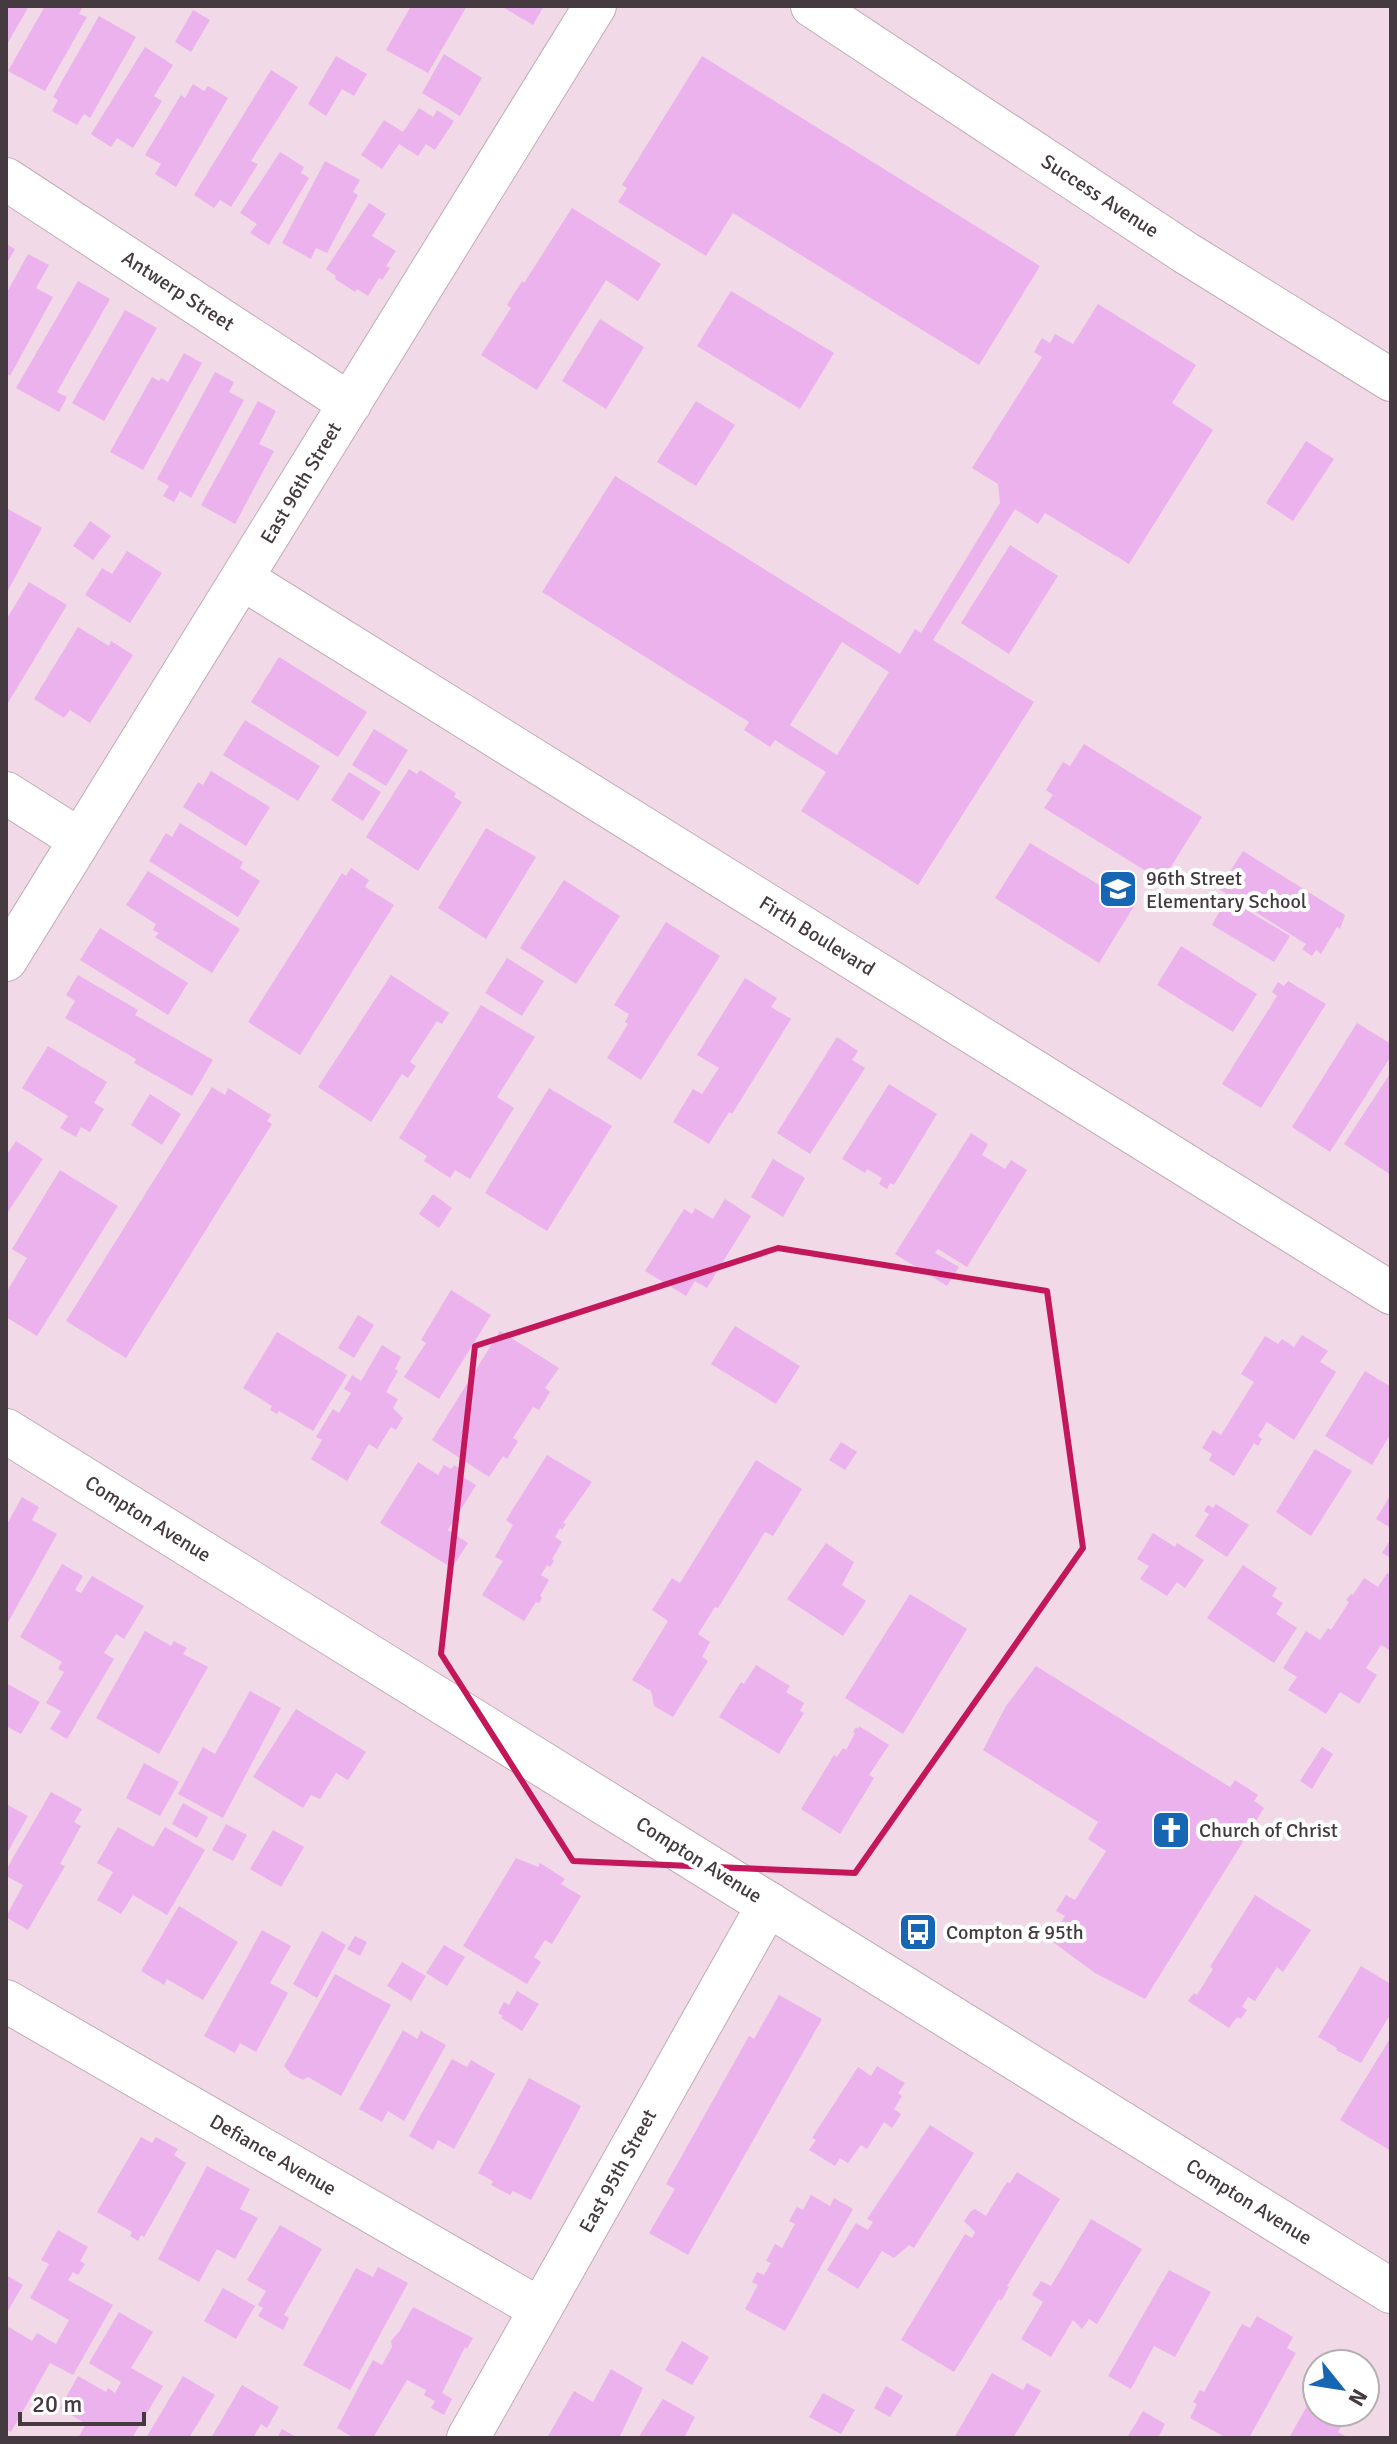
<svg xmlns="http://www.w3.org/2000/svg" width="1397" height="2444" viewBox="0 0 1397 2444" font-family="Signika,sans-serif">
<rect width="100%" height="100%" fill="#f2d9e7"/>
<path fill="#ebb2ed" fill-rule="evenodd" d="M6 6H29L6 46Z
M45 6H83L79 14 87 17 45 91 8 71Z
M411 6H467L428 73 386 50Z
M501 6H544L533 25Z
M193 10 210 20 191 52 175 42Z
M99 16 136 37 90 118 84 114 77 125 52 111 58 100 53 97Z
M145 47 173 65 154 96 162 101 133 148 117 138 111 147 91 134Z
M444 54 482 78 460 116 422 93Z
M336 56 367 74 354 96 342 89 326 116 308 104Z
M702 56 1040 266 979 365 733 213 706 256 618 202 627 188 622 185Z
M271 70 298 87 251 161 258 164 231 207 220 200 214 208 194 195Z
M193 84 204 91 208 86 228 98 176 187 155 174 161 164 145 155 181 95 185 98Z
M419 108 433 117 437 110 454 121 435 150 426 144 418 156 399 144 382 169 361 155 384 120 403 132Z
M280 152 304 167 301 173 309 178 269 245 250 233 257 224 240 213Z
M325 161 360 180 353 192 358 195 327 253 316 248 311 259 282 243Z
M369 203 386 214 372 236 396 251 386 266 390 268 382 280 379 278 368 296 357 289 355 292 335 279 336 276 326 269Z
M572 208 661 264 638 301 606 280 537 390 481 355 511 308 507 305 522 281 524 283Z
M6 244 15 249 6 265Z
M28 254 49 265 36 288 53 297 10 376 6 373V294Z
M78 281 110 299 57 392 67 397 59 412 16 388Z
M731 291 834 353 800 409 697 346Z
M1098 304 1196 365 1172 403 1213 430 1129 564 1045 513 1038 524 1015 509 933 640 1034 702 918 885 801 811 826 772 775 740 770 747 744 730 749 722 542 592 615 476 900 654 915 629 921 633 1000 503 998 484 972 468 1042 357 1034 352 1042 338 1050 343 1055 334 1073 344ZM842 642 889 672 837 755 790 725Z
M125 310 157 328 104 421 72 403Z
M600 319 644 347 606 409 562 381Z
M184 353 202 363 143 470 110 452 152 377 159 381 161 378 168 382Z
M215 372 234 382 229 392 244 400 191 498 180 491 174 502 163 496 169 486 157 479Z
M258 401 276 411 259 444 274 451 235 524 201 505Z
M696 401 735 425 696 486 657 462Z
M1306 441 1334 459 1293 521 1266 503Z
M8 509 42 528 6 594V513Z
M90 521 111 536 93 560 73 546Z
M1010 545 1058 576 1009 654 961 623Z
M127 551 162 573 130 623 85 595 102 568 112 574Z
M29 582 67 605 8 703 6 702V620Z
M78 627 109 646 111 641 133 655 90 723 70 710 64 718 34 699Z
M279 657 367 712 338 757 251 702Z
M245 720 320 766 298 801 223 755Z
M374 729 408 750 386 786 352 765Z
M1084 744 1202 817 1162 881 1044 808 1053 795 1046 790 1063 762 1070 766Z
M409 769 417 774 420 770 456 793 454 797 462 802 418 871 366 837Z
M211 771 270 807 246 846 183 807 198 782 203 785Z
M349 772 381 792 363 821 331 800Z
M180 823 243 862 240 868 260 881 238 917 149 861 166 833 172 837Z
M486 828 536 857 486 939 438 908Z
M1030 843 1134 906 1099 963 995 898Z
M1243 851 1345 915 1340 929 1337 927 1321 954 1316 950 1312 956 1302 949 1306 944 1219 889Z
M351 868 369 880 365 887 394 905 300 1055 248 1022 342 873 346 876Z
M148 871 240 929 212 973 155 937 159 933 153 930 156 924 126 905Z
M564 880 620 916 576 984 520 948Z
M1227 898 1290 936 1274 962 1212 925Z
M666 922 720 956 641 1080 607 1058 628 1024 625 1022 629 1014 614 1005Z
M100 928 188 983 168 1015 80 960Z
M1181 946 1257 994 1233 1032 1157 985Z
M507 958 544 981 522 1016 485 993Z
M78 975 138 1010 135 1015 213 1060 192 1096 134 1063 136 1059 65 1018 75 1001 66 995Z
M391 975 449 1013 442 1024 437 1021 410 1062 416 1066 408 1078 402 1074 371 1122 318 1087Z
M745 978 777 998 771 1007 791 1019 732 1114 729 1112 709 1144 673 1122 693 1089 702 1094 719 1068 697 1055Z
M1288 981 1326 1004 1261 1108 1222 1084 1277 996 1272 992 1278 982 1284 986Z
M481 1005 535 1037 497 1097 514 1108 470 1179 455 1170 450 1178 424 1161 427 1156 399 1138Z
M1357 1023 1391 1044V1056L1330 1152 1292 1127Z
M837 1037 858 1051 852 1060 865 1068 810 1154 777 1133Z
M48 1046 107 1082 94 1103 104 1109 90 1132 81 1127 76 1137 60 1128 68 1116 22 1088Z
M1391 1072V1175L1344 1144Z
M889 1084 937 1114 894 1185 890 1183 887 1189 879 1184 882 1178 867 1169 865 1173 842 1159Z
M212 1087 225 1095 228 1088 271 1115 267 1121 272 1124 126 1358 66 1321Z
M549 1088 612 1126 547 1231 485 1193Z
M150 1094 181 1114 162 1145 131 1125Z
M971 1133 988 1144 982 1155 1005 1169 1011 1160 1027 1170 967 1267 938 1249 935 1253 959 1267 947 1286 895 1254Z
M16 1141 43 1159 6 1215V1152L8 1153Z
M773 1159 805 1178 783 1217 751 1197Z
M60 1170 118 1206 37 1336 6 1317V1293L27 1258 12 1249Z
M433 1194 452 1208 439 1228 419 1214Z
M725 1199 751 1216 707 1288 695 1281 686 1296 645 1271 684 1209 692 1214 695 1208 713 1219Z
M451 1290 491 1315 439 1399 404 1377 426 1343 421 1340Z
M358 1315 374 1325 354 1358 338 1348Z
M735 1326 800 1366 776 1404 711 1364Z
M500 1331 559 1368 545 1388 550 1392 539 1410 533 1407 513 1438 518 1441 507 1459 503 1456 489 1477 432 1440Z
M277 1332 347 1375 313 1431 279 1411 277 1414 270 1410 272 1406 243 1388Z
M1302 1335 1328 1351 1320 1362 1336 1372 1294 1440 1267 1422 1258 1436 1262 1439 1258 1446 1254 1443 1234 1476 1209 1460 1212 1454 1202 1448 1213 1430 1221 1435 1254 1382 1241 1374 1265 1336 1278 1344 1282 1339 1294 1347Z
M382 1345 401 1357 395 1369 398 1371 386 1392 398 1399 393 1408 403 1418 396 1430 391 1427 377 1449 369 1444 347 1481 311 1459 322 1440 316 1437 333 1409 339 1413 351 1393 344 1389 352 1375 361 1381Z
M1365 1371 1391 1387V1433L1372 1465 1325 1436Z
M841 1442 857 1452 845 1470 829 1460Z
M1315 1449 1352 1471 1311 1536 1276 1512Z
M547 1455 592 1482 563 1523 566 1524 562 1530 560 1528 555 1537 562 1542 552 1559 554 1561 550 1567 547 1565 541 1575 549 1580 540 1596 542 1598 539 1603 536 1602 524 1621 482 1595 503 1561 495 1557 513 1525 506 1520Z
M756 1460 802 1489 773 1536 765 1532 718 1608 715 1607 698 1634 710 1642 702 1657 708 1661 673 1717 654 1706 651 1691 632 1680 668 1621 652 1610 672 1578 680 1583Z
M418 1462 438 1475 444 1465 451 1469 454 1465 464 1471 461 1476 476 1485 448 1530 468 1543 452 1568 380 1523Z
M1391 1494V1528L1376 1519Z
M22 1497 39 1507 32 1520 57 1534 6 1626V1526Z
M1216 1504 1249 1525 1227 1557 1195 1536 1209 1514 1204 1511 1208 1505 1213 1508Z
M1153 1533 1175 1547 1177 1543 1204 1560 1185 1588 1177 1582 1167 1596 1140 1579 1149 1566 1137 1559Z
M1391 1539V1558L1382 1553Z
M826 1543 854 1562 842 1585 866 1601 843 1636 787 1599Z
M62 1564 83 1576 75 1590 81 1593 92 1576 144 1606 124 1639 116 1634 104 1653 114 1659 67 1739 50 1729 61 1711 46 1703 64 1672 58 1669 62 1662 20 1637Z
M1243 1565 1277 1588 1272 1596 1283 1603 1276 1614 1297 1628 1274 1663 1207 1618Z
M1387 1573 1391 1575V1651L1381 1645 1366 1668 1377 1675 1359 1704 1340 1692 1326 1714 1288 1690 1297 1677 1283 1668 1306 1631 1320 1640 1328 1628 1331 1630 1349 1602 1346 1600 1351 1594 1353 1595 1364 1578 1378 1587Z
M910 1594 967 1629 903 1734 845 1698Z
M145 1631 171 1646 174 1641 187 1648 183 1654 208 1667 159 1754 96 1718Z
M756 1665 790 1686 786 1692 804 1703 800 1711 804 1713 779 1754 719 1717 741 1682 744 1684Z
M1036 1666 1230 1787 1235 1780 1258 1795 1254 1801 1264 1808 1145 1999 1095 1973 1050 1940 1065 1916 1056 1911 1066 1895 1075 1900 1106 1851 1088 1839 1098 1822 983 1750 1006 1706Z
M6 1683 40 1702 21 1734 6 1726Z
M250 1691 281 1708 223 1818 178 1794 203 1747 215 1754Z
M296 1709 366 1752 348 1780 336 1773 320 1799 311 1795 303 1808 253 1777Z
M859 1726 889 1745 869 1775 874 1778 840 1834 801 1809 834 1755 837 1757 843 1748 846 1750 855 1733 853 1732 856 1727 858 1729Z
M1322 1747 1333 1754 1312 1789 1300 1781Z
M144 1763 179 1782 160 1816 126 1798Z
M51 1792 82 1809 74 1822 81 1826 60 1864 65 1866 28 1930 6 1917 23 1885 6 1876V1870Z
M183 1803 208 1817 197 1838 172 1824Z
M6 1804 28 1816 6 1855Z
M226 1824 247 1835 233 1861 212 1850Z
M118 1827 153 1847 165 1827 205 1850 167 1915 133 1895 121 1914 97 1900 113 1872 97 1863Z
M273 1830 304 1847 281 1887 250 1869Z
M516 1858 538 1867 540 1863 565 1879 561 1884 581 1896 552 1944 545 1940 534 1957 541 1962 527 1984 463 1946Z
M1255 1895 1311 1930 1283 1972 1277 1967 1255 2001 1248 1997 1242 2007 1247 2010 1241 2019 1237 2017 1229 2028 1188 2001 1194 1993 1197 1995 1213 1969 1210 1967Z
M179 1906 238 1942 203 2000 167 1979 164 1985 141 1971Z
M262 1930 291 1946 270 1983 288 1993 256 2052 240 2043 235 2053 204 2036Z
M322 1931 346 1945 317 1998 293 1984Z
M355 1936 367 1942 360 1956 347 1949Z
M444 1945 465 1957 447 1986 426 1973Z
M402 1962 426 1976 411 2001 387 1986Z
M1361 1966 1389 1983 1391 1979V2013L1361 2063 1336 2050 1337 2048 1318 2037Z
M335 1974 391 2005 341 2096 308 2077 303 2080 291 2074 284 2066Z
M517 1991 539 2004 522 2031 501 2018 503 2016 498 2013 504 2002 509 2005Z
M779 1995 822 2019 688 2255 649 2233 675 2189 666 2184 749 2036 754 2039Z
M403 2030 417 2039 421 2031 446 2045 404 2121 388 2111 382 2122 359 2109Z
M1391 2037V2151L1340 2120Z
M452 2059 467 2067 471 2060 495 2074 454 2149 438 2140 433 2150 409 2136Z
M877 2066 905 2083 898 2093 902 2096 894 2109 901 2114 892 2128 884 2122 867 2149 861 2145 848 2163 840 2158 835 2166 809 2150 816 2140 812 2138 858 2067 871 2076Z
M529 2078 581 2106 531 2200 513 2191 510 2195 491 2185 493 2181 478 2173Z
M930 2125 974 2153 914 2248 909 2245 894 2258 882 2251 858 2289 827 2270 856 2223 868 2230 873 2222 867 2219Z
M141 2137 152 2143 156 2137 178 2149 174 2155 186 2163 144 2237 141 2235 138 2241 130 2236 132 2232 97 2212Z
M207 2166 250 2189 240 2209 258 2218 235 2259 217 2249 199 2282 158 2259Z
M1017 2172 1060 2199 1007 2286 1009 2287 1001 2301 999 2299 954 2372 901 2340 965 2234 972 2238 975 2232 964 2221 971 2211 975 2209 986 2216 1007 2182 1010 2183Z
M811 2195 830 2206 834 2198 853 2209 785 2331 745 2309 758 2285 752 2282 757 2272 764 2275 771 2263 766 2261 775 2244 782 2248 795 2224 789 2221 797 2207 803 2210Z
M1091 2219 1142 2249 1097 2324 1089 2319 1082 2329 1073 2320 1051 2357 1021 2339 1043 2302 1032 2295 1041 2281 1051 2286Z
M280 2225 322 2249 284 2315 289 2318 283 2330 258 2316 263 2308 258 2305 266 2291 247 2280Z
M58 2230 88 2247 80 2261 85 2264 78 2275 73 2272 68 2280 113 2305 73 2375 50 2363 11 2432 6 2429V2333L9 2327 32 2341 37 2333 56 2344 69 2320 30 2298 49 2264 41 2260Z
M378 2267 408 2283 350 2390 303 2365 356 2268 373 2277Z
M1169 2270 1211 2292 1175 2357 1154 2346 1131 2389 1108 2376Z
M6 2275 23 2285 6 2314Z
M223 2288 255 2306 236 2339 204 2321Z
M413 2307 473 2338 467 2349 465 2347 442 2393 452 2399 444 2415 431 2408 435 2401 424 2395 426 2390 407 2380 373 2438H354L337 2428 373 2360 382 2365 392 2347 391 2341 399 2332Z
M119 2312 153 2332 131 2368 163 2386 132 2438H78L86 2424 60 2408 78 2376 106 2392 108 2388 115 2393 121 2382 89 2363Z
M1257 2316 1293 2337 1287 2348 1296 2353 1249 2438H1227L1190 2418 1197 2404 1193 2402 1200 2390 1204 2392 1242 2324 1250 2328Z
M682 2341 709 2357 692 2385 665 2370Z
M611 2369 643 2388 619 2438H547L574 2391 593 2402Z
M992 2373 1023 2390 1027 2383 1041 2391 1013 2438H958L955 2436Z
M183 2376 215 2395 189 2438H146Z
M242 2385 279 2407 267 2428 261 2424 253 2438H211Z
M886 2386 903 2396 890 2417 874 2408Z
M1317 2388V2412H1350L1338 2432 1349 2438H1289Z
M823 2393 855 2410 841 2434 809 2417Z
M663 2399 695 2417 684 2438H638Z
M1143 2411 1165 2424 1158 2438H1127Z
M282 2429 298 2438H277Z"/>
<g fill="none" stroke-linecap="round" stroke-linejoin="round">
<defs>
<path id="street" d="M812 6 1186 253 1391 380
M6 179 350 404
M243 579 1391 1293
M6 793 80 840
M6 960 595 6
M6 2001 540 2309
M468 2438 769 1903"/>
<path id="secondary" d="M6 1431 1391 2291"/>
</defs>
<use href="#street" stroke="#c2aab8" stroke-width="44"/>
<use href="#secondary" stroke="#c2aab8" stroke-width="46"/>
<use href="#street" stroke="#fff" stroke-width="42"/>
<use href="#secondary" stroke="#fff" stroke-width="44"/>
</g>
<path fill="none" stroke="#c2185b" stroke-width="6" stroke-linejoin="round" d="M778 1248 1047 1291 1083 1548 855 1873 573 1861 441 1654 475 1346Z"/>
<defs>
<symbol id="school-square" viewBox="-11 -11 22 22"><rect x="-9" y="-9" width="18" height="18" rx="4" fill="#1766b4" stroke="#fff"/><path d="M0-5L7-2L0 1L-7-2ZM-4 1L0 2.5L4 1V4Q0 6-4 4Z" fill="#fff"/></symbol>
<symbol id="church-square" viewBox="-11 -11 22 22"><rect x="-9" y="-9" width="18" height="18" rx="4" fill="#1766b4" stroke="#fff"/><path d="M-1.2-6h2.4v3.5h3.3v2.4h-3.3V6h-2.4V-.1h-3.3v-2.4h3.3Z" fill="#fff"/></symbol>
<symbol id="bus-square" viewBox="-11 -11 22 22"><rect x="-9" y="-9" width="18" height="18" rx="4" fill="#1766b4" stroke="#fff"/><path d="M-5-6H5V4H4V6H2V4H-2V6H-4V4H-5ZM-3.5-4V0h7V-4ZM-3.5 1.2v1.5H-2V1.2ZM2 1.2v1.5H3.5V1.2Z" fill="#fff"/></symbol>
</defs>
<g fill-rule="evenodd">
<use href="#school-square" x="1096" y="867" width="44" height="44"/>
<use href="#church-square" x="1149" y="1808" width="44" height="44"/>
<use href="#bus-square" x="896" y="1910" width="44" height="44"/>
</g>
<g text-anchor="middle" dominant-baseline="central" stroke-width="8" stroke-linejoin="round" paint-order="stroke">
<g font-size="20" fill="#443a3f" stroke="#fff">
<text transform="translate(1100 196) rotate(33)">Success Avenue</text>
<text transform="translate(178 291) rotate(33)">Antwerp Street</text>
<text transform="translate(301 483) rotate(-59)">East 96th Street</text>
<text transform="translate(817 936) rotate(32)">Firth Boulevard</text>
<text transform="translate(148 1519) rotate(32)">Compton Avenue</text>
<text transform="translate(699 1860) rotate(32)">Compton Avenue</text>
<text transform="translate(273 2155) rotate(30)">Defiance Avenue</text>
<text transform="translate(618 2171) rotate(-61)">East 95th Street</text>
<text transform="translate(1249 2202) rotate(32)">Compton Avenue</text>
</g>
<g font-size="20" fill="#443a3f" stroke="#fff" text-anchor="start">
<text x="1146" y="878">96th Street<tspan x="1146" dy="23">Elementary School</tspan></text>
<text x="1199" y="1830">Church of Christ</text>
<text x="946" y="1932">Compton &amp; 95th</text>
</g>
</g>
<rect width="1397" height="2444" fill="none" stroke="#443a3f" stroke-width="16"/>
<g transform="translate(1341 2388) rotate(120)"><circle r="38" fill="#ffffff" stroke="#b4b0b2" stroke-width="2"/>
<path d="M0-6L14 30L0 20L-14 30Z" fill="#1766b4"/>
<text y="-12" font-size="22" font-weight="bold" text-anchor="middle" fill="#443a3f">N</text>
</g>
<path d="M20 2412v12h124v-12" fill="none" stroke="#443a3f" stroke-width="4"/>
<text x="32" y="2412" font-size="24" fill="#443a3f" stroke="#ffffff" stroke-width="6" paint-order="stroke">20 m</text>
</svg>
